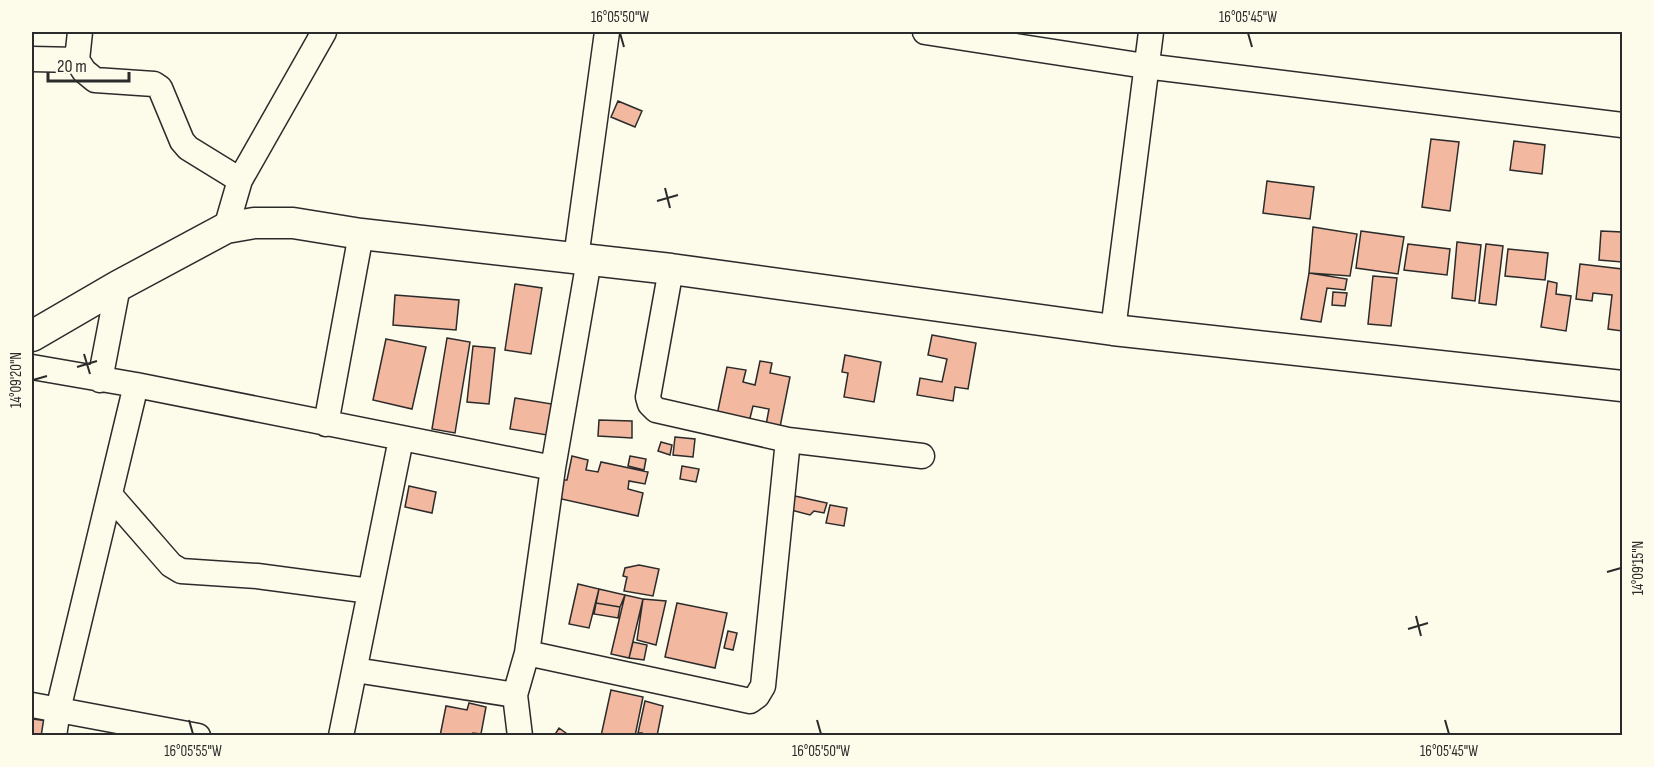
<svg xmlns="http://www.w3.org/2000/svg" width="1654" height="767" viewBox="0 0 1654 767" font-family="'Sofia Sans Condensed',sans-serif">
<rect width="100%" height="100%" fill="#fdfbea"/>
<path fill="#f2b8a0" stroke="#2b2b2b" stroke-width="1.5" d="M618 101 642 111 635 127 611 117Z
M1431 139 1459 142 1450 211 1422 207Z
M1514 141 1545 145 1542 174 1510 170Z
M1267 181 1314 187 1310 219 1263 213Z
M1313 227 1357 234 1350 276 1309 273Z
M1361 231 1404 237 1398 274 1356 268Z
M1601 231 1622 232V262L1599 260Z
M1457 242 1481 245 1475 301 1452 298Z
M1408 244 1450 249 1447 275 1404 270Z
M1486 244 1503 246 1496 305 1479 303Z
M1508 249 1548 253 1545 280 1505 276Z
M1580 264 1622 269V331L1608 329 1612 295 1593 293 1592 301 1576 299Z
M1309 273 1347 279 1345 290 1327 288 1321 322 1301 319Z
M1373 276 1397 278 1391 326 1368 324Z
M1548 281 1557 283 1556 294 1571 296 1566 331 1541 327Z
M515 284 542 288 531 354 505 350Z
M1333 292 1347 293 1345 306 1332 305Z
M395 295 459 300 456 330 393 325Z
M932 335 976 343 968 389 955 387 953 401 917 395 920 378 942 382 947 359 928 355Z
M447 338 470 342 455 433 432 429Z
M386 339 426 347 412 409 373 400Z
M473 346 495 348 489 404 467 402Z
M845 355 881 362 874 402 844 397 848 373 842 372Z
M760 361 772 363 770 373 790 377 780 427 766 425 769 409 753 406 749 422 717 415 727 367 746 370 743 382 755 385Z
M515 398 558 405 553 436 510 429Z
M599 420 632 421V438L598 436Z
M675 437 695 439 693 457 673 455Z
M661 442 672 445 670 455 658 451Z
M572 456 588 460 586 470 598 472 601 462 648 472 645 484 629 481 628 489 643 493 638 516 557 498 561 480H567Z
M630 456 646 459 644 470 628 466Z
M682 466 699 469 696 482 680 479Z
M409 486 436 492 432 513 405 507Z
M795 496 827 503 824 513 814 511 810 515 791 510Z
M830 505 847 508 844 526 826 523Z
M639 565 659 569 653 596 624 591 627 577 623 576 625 568Z
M578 584 599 589 589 628 569 624Z
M599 589 625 595 620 607 596 603Z
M625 595 643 599 629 658 611 654Z
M643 599 666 601 656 645 637 640Z
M596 603 620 607 618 618 594 614Z
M677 603 727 613 715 668 665 657Z
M728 631 737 633 733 650 724 648Z
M633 642 647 645 644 660 629 658Z
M611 690 643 697 635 736H601Z
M645 701 663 706 657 736H641L642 733H638Z
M469 703 486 707 481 734 473 733 472 736H440L446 706 467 710Z
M32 719 50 721 46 736H32Z
M559 728 570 736H554Z"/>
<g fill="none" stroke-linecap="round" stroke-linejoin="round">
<defs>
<path id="minor" d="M80 32 77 60 84 71 95 80 154 84 160 88 182 141 188 148 240 180
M925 32 1145 66 1622 125
M32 59 77 60
M226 228 240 180 324 32
M576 258 607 32
M671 269 648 397 650 404 656 410 788 440 922 456
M1113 330 1151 32
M32 367 136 385 553 468
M100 380 118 286
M326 424 361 234
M110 495 171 565 181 571 257 576 370 591
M527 653 750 701 757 696 763 686 788 440
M355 670 515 695
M32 705 198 736
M54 736 58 710 136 385
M341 736 401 439
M520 736 515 695 527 653 553 468 589 260"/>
<path id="tertiary" d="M32 336 118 286 226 228 254 223H293L361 234 671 269 1113 330 1622 386"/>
</defs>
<use href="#minor" stroke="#2b2b2b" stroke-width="27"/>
<use href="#tertiary" stroke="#2b2b2b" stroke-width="33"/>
<use href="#minor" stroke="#fdfbea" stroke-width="24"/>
<use href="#tertiary" stroke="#fdfbea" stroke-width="30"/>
</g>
<path fill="none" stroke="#2b2b2b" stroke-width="2" d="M620 33 624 47M1248 33 1252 47M665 188 670 208M657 201 678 195M84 354 90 374M77 367 97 361M33 380 47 376M1607 572 1621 568M1416 616 1421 636M1408 629 1428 623M189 720 193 734M817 720 821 734M1445 720 1449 734"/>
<rect width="1654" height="767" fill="none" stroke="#fdfbea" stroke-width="66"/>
<path d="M48 72v9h81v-9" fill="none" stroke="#2b2b2b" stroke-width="3"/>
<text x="57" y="72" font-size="18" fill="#2b2b2b" stroke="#fdfbea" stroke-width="4.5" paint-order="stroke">20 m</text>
<rect x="33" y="33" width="1588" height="701" fill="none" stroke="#2b2b2b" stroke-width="2"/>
<g font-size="15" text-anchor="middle" fill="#2b2b2b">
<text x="620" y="22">16°05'50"W</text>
<text x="1248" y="22">16°05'45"W</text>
<text transform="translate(16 380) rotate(-90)" y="5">14°09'20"N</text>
<text transform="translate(1638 568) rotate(-90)" y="5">14°09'15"N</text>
<text x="193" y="756">16°05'55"W</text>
<text x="821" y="756">16°05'50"W</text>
<text x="1449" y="756">16°05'45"W</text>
</g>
</svg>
